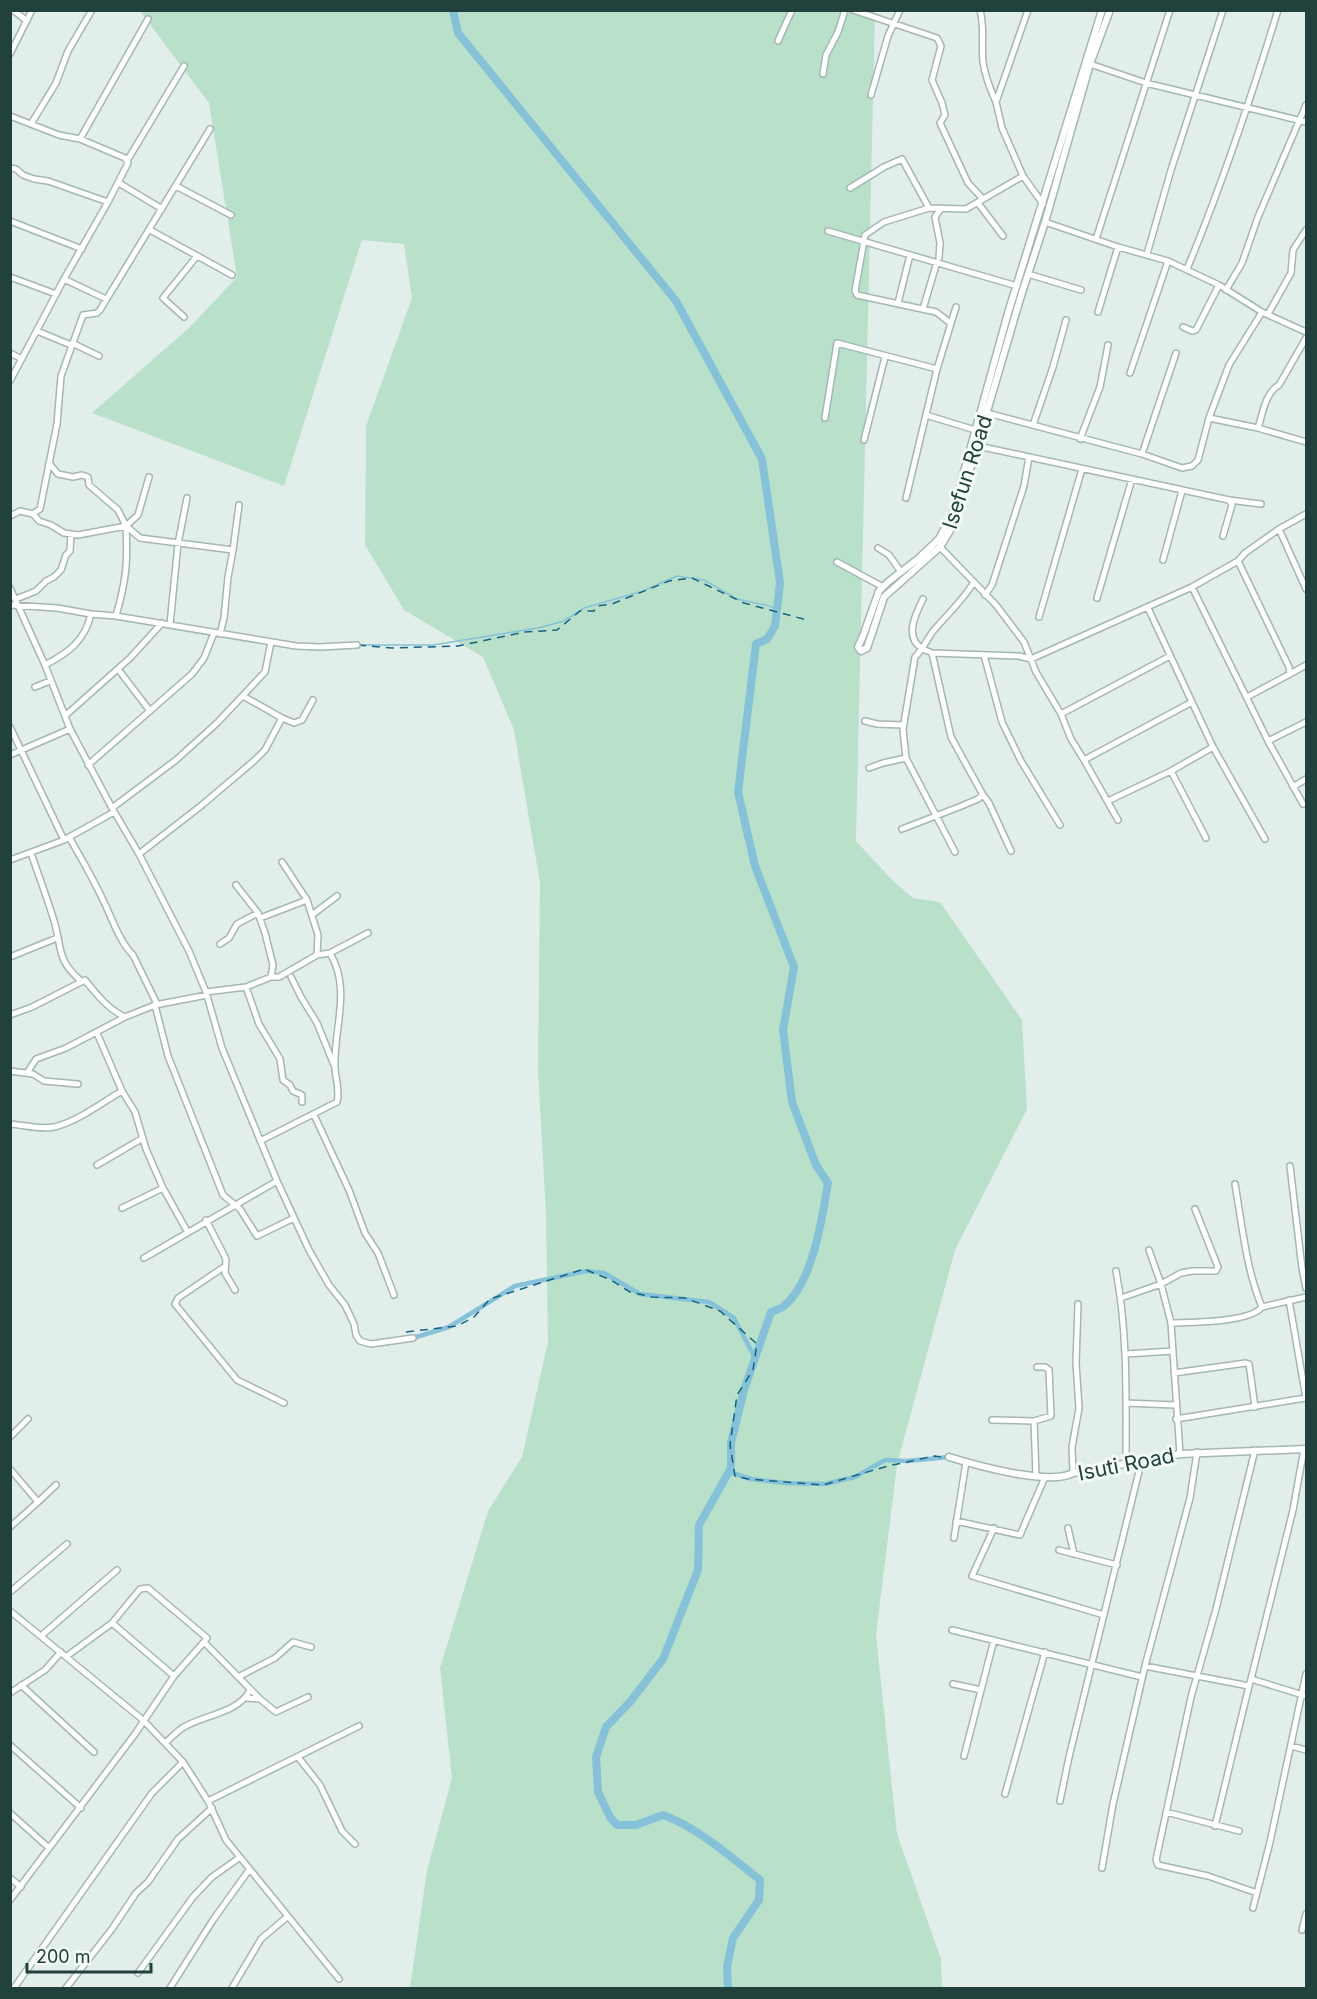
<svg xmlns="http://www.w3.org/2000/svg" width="1317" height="1999" viewBox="0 0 1317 1999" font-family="Inter,sans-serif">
<rect width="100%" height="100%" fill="#e2eeea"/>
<path fill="#b9e1c9" d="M140 11H875L856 841 894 882 913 898 940 902 1022 1020 1027 1109 955 1250 897 1465 876 1635 897 1834 941 1959 942 1988H410L427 1870 452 1778 440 1668 488 1511 522 1457 548 1342 546 1215 538 1070 540 883 514 730 483 657 404 610 365 545 366 426 412 298 404 244 362 240 284 486 92 413 190 327 237 277 209 103Z"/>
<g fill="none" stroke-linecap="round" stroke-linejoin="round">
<path stroke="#85c1d8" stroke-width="1.5" d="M358 645H433L538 628 564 621 584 608 643 591 677 576 704 580 737 599 770 606 777 611"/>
<path stroke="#85c1d8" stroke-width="4.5" d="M413 1338 449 1327 515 1286 586 1271 604 1273 640 1294 709 1302 734 1318 755 1358
M729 1472 751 1479 785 1483 825 1484 855 1477 885 1460 907 1461 949 1457"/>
<path stroke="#85c1d8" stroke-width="8" d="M453 10 458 33 676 301 762 459 780 583 775 626 767 639 756 644 738 792 755 866 794 967 783 1030 792 1102 816 1165 828 1183C822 1219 813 1282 784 1306 781 1309 775 1310 771 1312L744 1390 731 1443V1468L699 1525 698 1570 663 1659 630 1702 606 1727 596 1757 598 1792 610 1817 617 1825H636L663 1815C697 1827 731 1857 760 1880L759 1900 733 1938 727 1967 728 1988"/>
<path stroke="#146383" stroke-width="1.5" stroke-dasharray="8 6" stroke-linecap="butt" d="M358 645 392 648 458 646 525 632 557 630 580 611H594L597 606 612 604 669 581 692 578 744 603 807 620
M406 1332 457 1326 474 1317 490 1299 584 1269 611 1280 630 1292 652 1297 685 1298 720 1311 757 1344 753 1370 737 1395 730 1445 735 1476 748 1479 823 1485 888 1466 935 1456 946 1458"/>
<defs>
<path id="minor" d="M13 10 27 21
M853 10 937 38 941 46 932 80 942 103 945 115 940 123 968 183 983 199
M980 10C985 28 981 44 983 62 985 76 990 89 996 102
M1028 10 996 102 1002 128 1023 176 1043 204
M778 41 792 10
M10 54 32 10
M1090 64 1146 83 1306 122
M823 74 826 55 838 32 845 10
M871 95 888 36 900 10
M10 116 59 135 80 139 125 158 128 163 108 202 48 181 34 179 23 175 16 169 10 168
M31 124 56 83 68 51 92 10
M80 139 148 19
M127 161 184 66
M119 183 162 209
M176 186 231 215
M850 188 884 167 902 159 929 208
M978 203 1003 236
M10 221 82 249
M1045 222 1118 247 1168 261 1219 285 1262 312 1306 332
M150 230 232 275
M828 231 1017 286
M1096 239 1170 10
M1147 254 1171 170 1223 10
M939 258 940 243 935 217 940 210
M1187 269C1222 185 1251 98 1278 10
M1028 274 1081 290
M10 277 56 294
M64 279 106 299
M1226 290 1242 263 1258 217 1306 105
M898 303 910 255
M923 309 937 262
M1098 312 1118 247
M1268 314 1291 273 1293 250 1306 230
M184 317 163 298 197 256
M949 322 936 312 857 295 855 291 865 235 884 222 929 208 966 209 1023 176
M1183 327 1192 331 1196 330 1219 285
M37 331 71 345
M72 343 99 356
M10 353 22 359
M1130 373 1168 261
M10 381 64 279 108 202
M987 413 1142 454 1182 468 1192 466 1198 460 1209 418 1229 365 1262 312
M926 415 975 430
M825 418 837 343 937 369
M1209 418 1258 428 1306 442
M1033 425 1053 367 1066 320
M1258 428C1263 413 1265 393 1279 385L1306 338
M1080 439 1100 387 1108 345
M864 440 885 357
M978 446 1229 500 1261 504
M1142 454 1176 353
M49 463 58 474 73 477 82 475 88 477 89 485 118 510 126 526 140 538 233 550
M906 498 937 369 956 307
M33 514 39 521 51 525 64 533 78 535 126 526
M10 516 20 511 33 514 40 509 57 424 61 376 83 315 97 313 100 310 210 129
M1279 529 1306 589
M1223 536 1232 505 1229 500
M940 547 996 605 1024 642 1036 672 1061 714 1071 739 1084 760 1118 820
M878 548 889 555 901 572
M1163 560 1182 491
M1238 561 1289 667 1290 674 1247 697
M837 562 883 587
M1192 587 1268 741 1303 804
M10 588 45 665 70 729 112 808 139 854 189 951 206 992 222 1048 277 1181 309 1250 329 1285 345 1305 354 1324 356 1335 360 1341 371 1344 413 1338
M985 595 992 585 1024 486 1029 457
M1097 598 1132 479
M16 599 36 591 46 581 54 577 61 570 66 555 70 551 71 534
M923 599C916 613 903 638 923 649 926 651 929 651 932 653L951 737 983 795 989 803 1011 851
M10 605 57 608 91 614 116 616 296 646 320 647 357 645
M1148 608 1213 747 1265 839
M116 616C126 581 128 563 126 526L138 515 149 477
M1039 617 1082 469
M170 624 178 544 187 498
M220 634 224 618 228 577 233 550 239 505
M932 653 1019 656 1031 659 1192 587 1238 561 1245 553 1279 529 1306 514
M984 655 1002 722 1021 761 1060 825
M45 665C68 653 85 641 91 614
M118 669 150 711
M1290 674 1306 665
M35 687 50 681
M1061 714 1170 656
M66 715 130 658 162 623
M282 718 294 723 302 720 313 700
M865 721 877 724 903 725
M10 727 64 840
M1268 741 1306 722
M10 755 70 729
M1084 760 1192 702
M88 765 192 674 204 658 214 633
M869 768 883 763 906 758
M1171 771 1206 838
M1293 787 1306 779
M1108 801 1171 771 1213 747
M112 808 176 760 217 723 265 672 271 642
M902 829 959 807 978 799 983 795
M69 837C81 858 93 878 103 900 112 918 119 941 133 955L157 1004
M955 852 906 758 903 729 915 657C923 649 927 639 934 630 948 614 963 600 974 582
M31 853C39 877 48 900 55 924 62 950 57 960 81 981
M139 854 202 805 255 760 265 750 282 718 243 696
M10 860 64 840 114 812
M282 862 307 900
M236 885 258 913
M312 915 337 896
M260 918 307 900 318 935 317 955
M220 944 229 938 237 924 258 913 265 933 273 965 271 977
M10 957 57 938
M291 977 301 997 317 1023 334 1065
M246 987 259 1024 280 1059 283 1080 290 1085 293 1091 302 1095V1102
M206 992 246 987 271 977H279L317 955 330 953
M155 1005 168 1056 223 1195 240 1209 257 1236 294 1218
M10 1015 32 1007 85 980C97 995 108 1009 125 1017
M97 1033 122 1091 135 1112 146 1149 163 1188
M10 1071 33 1074 44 1081 78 1084
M27 1073 36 1059 66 1048 125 1017 155 1005 207 995
M314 1115 349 1190 365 1233 378 1253 394 1295
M10 1124C24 1125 40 1130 54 1127 77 1122 101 1103 122 1091
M260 1141 337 1102C340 1091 336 1080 335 1069 333 1029 352 990 330 953L368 933
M97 1165 143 1138
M1290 1166 1302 1268 1306 1288
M1235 1184C1242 1224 1246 1269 1262 1307
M122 1208 163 1188 187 1231
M206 1220 224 1255 226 1260 225 1273 235 1290
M1149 1250 1161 1284 1171 1323 1180 1454
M144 1258 277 1181
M224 1267 178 1298 175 1304 237 1380 284 1403
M1116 1271C1128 1334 1126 1399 1126 1463
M1121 1298 1161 1284 1181 1273 1192 1271H1216L1218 1267 1195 1209
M1289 1300 1306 1398
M1171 1323C1191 1322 1249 1323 1262 1307L1306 1297
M1126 1354 1173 1351
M1174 1373 1246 1363 1249 1364 1255 1407
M1126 1403 1175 1405
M1176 1419 1306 1398
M992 1420 1034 1421 1051 1416 1049 1370 1045 1367H1037
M1034 1421 1036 1475
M10 1437 28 1419
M1255 1450 1216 1609 1191 1697 1156 1860 1158 1865 1208 1876 1257 1893
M10 1469 38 1502 10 1527
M1073 1473 1072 1447 1079 1408 1076 1363 1078 1304
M38 1502 56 1485
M956 1521 1020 1535 1045 1477
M994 1528 972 1576 1104 1615
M1068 1528 1074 1554
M954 1538 966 1462
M1059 1550 1117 1565
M10 1592 67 1544
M10 1611 143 1720 183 1762 208 1801 226 1840 339 1979
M112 1623 174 1676
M952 1630 1142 1677
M41 1636 117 1570
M67 1656 112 1623 140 1589 148 1588 207 1638 204 1642 260 1699
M1145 1666 1249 1686 1251 1679 1306 1696
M238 1677 275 1658 293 1642 311 1647
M1251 1679 1293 1510 1304 1449
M953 1684 981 1690
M21 1685 94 1752
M10 1693 45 1670 61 1652
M246 1698 260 1699 276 1712 308 1697
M165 1743C171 1738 177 1731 184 1727 204 1715 239 1713 250 1690
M10 1745 81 1808
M1291 1746 1306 1750
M964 1756 994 1640
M298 1757 320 1785 342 1831 355 1844
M1005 1794 1045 1652
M208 1801 359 1726
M1060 1801 1069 1757 1142 1459
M1166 1812 1239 1831
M10 1813 49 1848
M1215 1826 1249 1686
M1102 1868 1113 1804 1145 1666 1190 1498 1197 1452
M10 1878 21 1887
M10 1900 135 1734 174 1676 204 1642
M1253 1908 1270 1842 1306 1674
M1302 1930 1306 1914
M138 1973 193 1897 212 1877 239 1858
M14 1988 152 1793 183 1762
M66 1988 112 1929 136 1893 148 1882 178 1839 212 1808
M170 1988 213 1920 249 1870
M232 1988 261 1939 287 1917"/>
<path id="tertiary" d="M1102 10 1008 313 952 515 939 539 919 558 888 582 879 591 863 636 858 647 861 651 867 648 884 597 940 547 954 524 1020 299 1045 222 1090 64 1110 10
M949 1457C975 1465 1049 1486 1073 1473L1180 1454 1306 1449"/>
</defs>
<use href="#minor" stroke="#a4b7b2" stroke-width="8"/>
<use href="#tertiary" stroke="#a4b7b2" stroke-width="9"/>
<use href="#minor" stroke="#fff" stroke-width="5"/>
<use href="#tertiary" stroke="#fff" stroke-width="6"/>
</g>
<g text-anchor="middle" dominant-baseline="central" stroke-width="6" stroke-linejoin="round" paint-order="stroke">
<g font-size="21" fill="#20413c" stroke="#f3faf7">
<text transform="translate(967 472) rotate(-72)">Isefun Road</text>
<text transform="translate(1126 1464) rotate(-11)">Isuti Road</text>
</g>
</g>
<rect width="1317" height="1999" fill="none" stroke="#20413c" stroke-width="24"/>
<path d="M27 1963v9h124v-9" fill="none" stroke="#20413c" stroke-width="3"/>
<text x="36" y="1963" font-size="18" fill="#20413c" stroke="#f3faf7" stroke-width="4.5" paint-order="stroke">200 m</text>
</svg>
